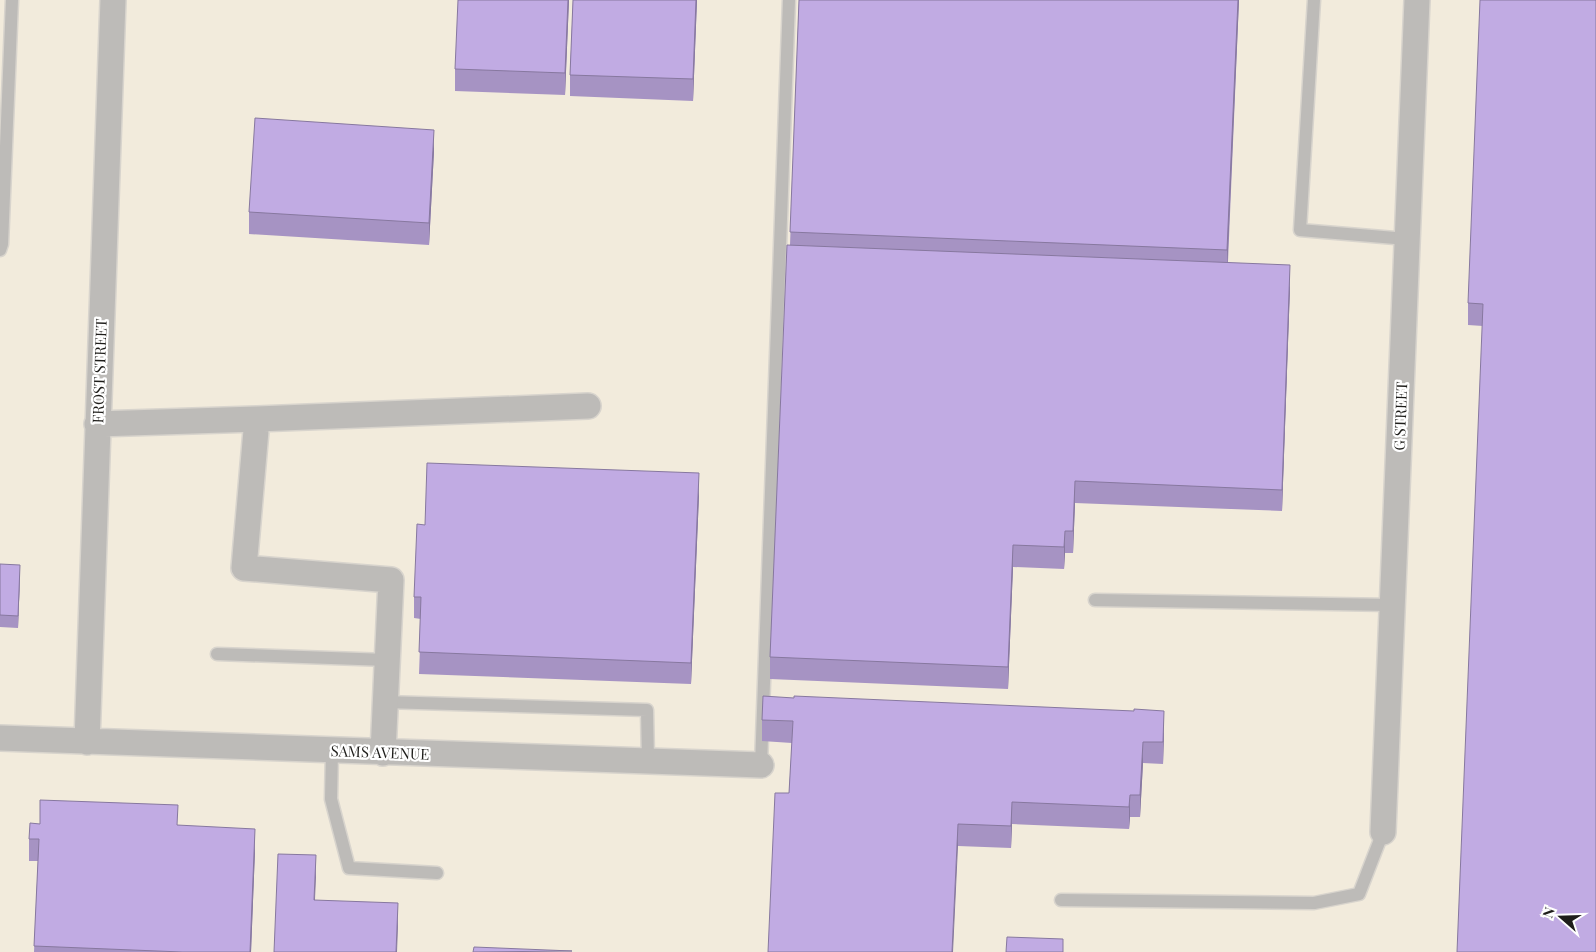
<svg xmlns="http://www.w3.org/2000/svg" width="1596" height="952" viewBox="0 0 1596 952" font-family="'Playfair Display',serif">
<rect width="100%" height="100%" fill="#fbf7ef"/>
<path fill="#f2ebdc" d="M0 0H1596V952H0Z"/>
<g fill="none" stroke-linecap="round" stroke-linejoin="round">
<defs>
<path id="lane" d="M1314 0 1300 230 1407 239
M0 250 2 244 12 0
M1095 600 1392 605
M217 654 387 660
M385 702 647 710 648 761
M332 751 331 799 349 868 437 873
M761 765 789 0
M1061 900 1314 903 1359 894 1383 832"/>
<path id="street" d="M257 419 244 568 391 580 383 753
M97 424 257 419 588 406
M0 738 761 765
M87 742 113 0
M1383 832 1417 0"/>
</defs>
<use href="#lane" stroke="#d8d4cd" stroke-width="15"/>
<use href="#street" stroke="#d8d4cd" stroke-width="28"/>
<use href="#lane" stroke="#bdbbb8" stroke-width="12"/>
<use href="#street" stroke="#bdbbb8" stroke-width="25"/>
</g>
<path fill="#a693c3" d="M569 0 565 95 455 91V69Z
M573 0H697L693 101 570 96V75Z
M799 0H1239L1228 262 1290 287 1282 511 1075 503 1073 553H1065L1064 569 1013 567 1008 689 770 679V657L790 245Z
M1596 0 1483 326 1468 325V303Z
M434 151 429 245 249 234V212Z
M699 495 691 684 419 674 421 619 414 618V597L425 525Z
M0 564 20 576 18 628 0 627Z
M762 720 1164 733 1163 764 1143 763 1140 817H1130L1129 829 1012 824 1011 848 958 846 789 793 792 743 762 741Z
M178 825 255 850 251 952H34L38 861H29V839Z"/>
<path fill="#87789f" d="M568 0H569L565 95V73Z
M696 0H697L693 101V79Z
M1238 0H1239L1227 272V250Z
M434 130V151L429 245V223Z
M1290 265V287L1282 511V490Z
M699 473V495L691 684V663Z
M1075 481V503L1073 553V531Z
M1065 531V553L1064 569V547Z
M1013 545V567L1008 689V667Z
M20 565V576L18 628V616Z
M1164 711V733L1163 764V742Z
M1143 742V763L1140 817V795Z
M1130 795V817L1129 829V807Z
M1012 802V824L1011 848V826Z
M958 824V846L953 952H952Z
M255 829V850L251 952H250Z
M316 855V876L314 922V900Z
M398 903V925L397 952H396Z"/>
<path fill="#c1abe3" stroke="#87789f" d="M458 0H568L565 73 455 69Z
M573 0H696L693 79 570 75Z
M799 0H1238L1227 250 790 232Z
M1480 0H1596V952H1457L1483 304 1468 303Z
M255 118 434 130 429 223 249 212Z
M787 245 1290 265 1282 490 1075 481 1073 531H1065L1064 547 1013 545 1008 667 770 657Z
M427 463 699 473 691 663 419 652 421 597H414L417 524 425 525Z
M0 564 20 565 18 616 0 615Z
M763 696 794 698V696L1134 711V709L1164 711 1163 742H1143L1140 795H1130L1129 807 1012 802 1011 826 958 824 952 952H768L775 793H789L793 721 762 720Z
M40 800 178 805 177 825 255 829 250 952H182L34 946 39 839H29L30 823 40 824Z
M278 854 316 855 314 900 398 903 396 952H274Z
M1007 937 1063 939V952H1006Z
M474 947 572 951 473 952Z"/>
<g text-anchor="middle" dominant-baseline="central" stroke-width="4.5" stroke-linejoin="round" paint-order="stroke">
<g font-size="15" fill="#1e1d1a" stroke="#fff">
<text transform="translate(99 371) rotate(-88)">FROST STREET</text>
<text transform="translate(1400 416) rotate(-88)">G STREET</text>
<text transform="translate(380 752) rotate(2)">SAMS AVENUE</text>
</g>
</g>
<g transform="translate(1561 917) rotate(290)" stroke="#ffffff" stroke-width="4" paint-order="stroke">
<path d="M0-4L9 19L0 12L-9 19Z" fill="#1e1d1a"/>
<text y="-8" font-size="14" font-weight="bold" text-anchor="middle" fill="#1e1d1a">N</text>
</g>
</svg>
